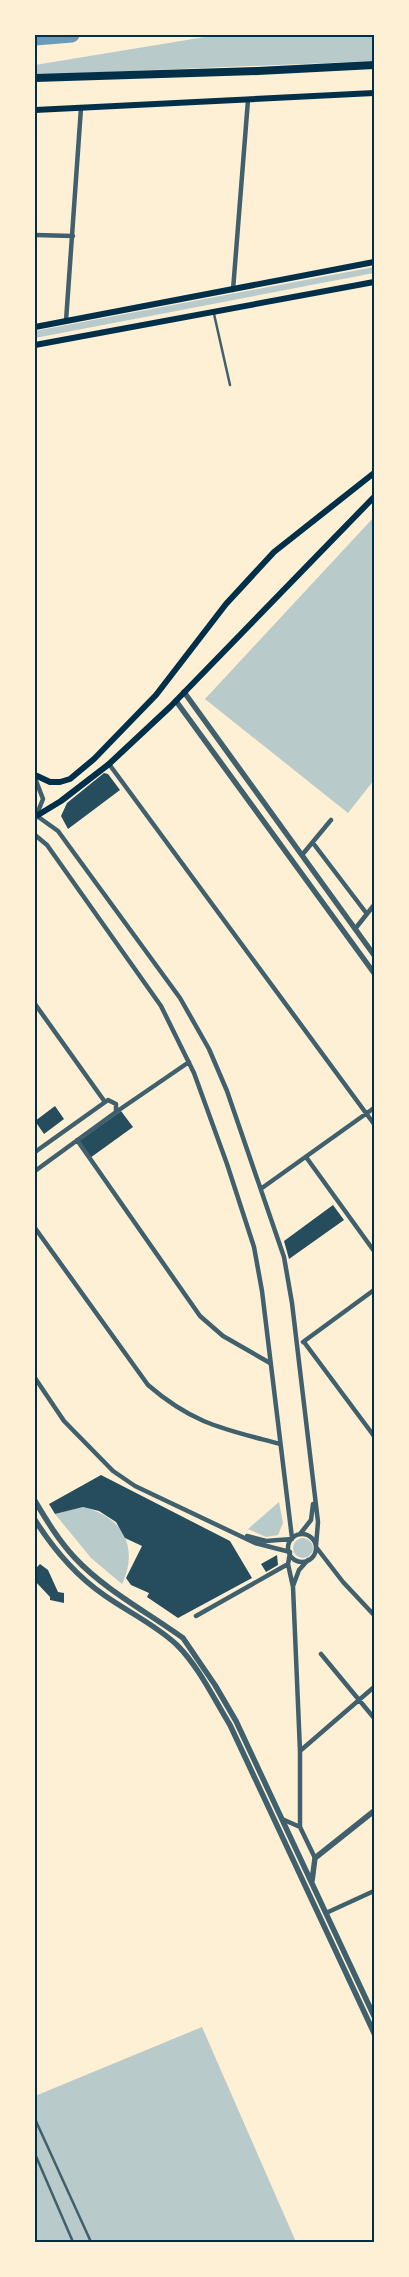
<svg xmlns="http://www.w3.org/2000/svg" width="409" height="2277" viewBox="0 0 409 2277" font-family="'Public Sans',sans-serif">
<rect width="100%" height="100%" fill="#fdf0d5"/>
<path fill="#b9caca" d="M217 35H374V61L35 75V65Z
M374 267V273L35 338V331Z
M374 517V780L348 813 205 699Z
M279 1502 283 1523 278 1535 266 1537 248 1529Z
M83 1507C121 1516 140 1546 122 1584L91 1558 55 1514Z
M293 1548a10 10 0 1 1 20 0a10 10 0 1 1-20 0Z
M202 2027 296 2242H35V2096Z"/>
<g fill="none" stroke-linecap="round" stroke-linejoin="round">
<path stroke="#669bbc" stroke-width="15" d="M35 38 72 35"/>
</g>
<path fill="#264d5e" d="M104 773 108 774 120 790 68 829 61 816 67 803Z
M55 1106 64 1119 44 1134 35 1121Z
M121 1111 133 1127 90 1158 79 1141Z
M333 1205 344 1220 289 1259 284 1241Z
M101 1475 230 1541 252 1578 178 1618 147 1597 149 1593 131 1585 126 1578 142 1546 125 1538 116 1522 99 1511 83 1507 55 1514 49 1504Z
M277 1555 278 1565 266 1572 261 1564Z
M40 1564 48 1570 58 1592 64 1593V1603L50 1600V1597L35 1581V1569Z"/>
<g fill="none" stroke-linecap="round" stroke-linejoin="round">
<path stroke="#3f606c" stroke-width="2.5" d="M214 314 230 385
M35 2119 91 2242
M35 2154 73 2242"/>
<path stroke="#3f606c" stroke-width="4.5" d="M35 235 73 236
M233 290 248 100
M66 321 81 108
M109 764 374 1124
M35 778 43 799 35 819
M37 816 58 831 180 998 209 1049 227 1091 284 1257 292 1303 318 1522 316 1546
M35 835 47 845 161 1006 194 1073 227 1164 254 1247 262 1291 292 1538
M313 843 367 914
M302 855 331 820
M355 929 374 905
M35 1004 105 1102
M116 1112 189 1062
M77 1140 200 1316 223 1336 270 1363
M35 1152 108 1100 116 1104V1112L35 1171
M306 1157 374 1251
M262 1188 374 1108
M35 1228 148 1385C193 1424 224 1429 280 1444
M303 1342 374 1290
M304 1342 374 1436
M35 1378 64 1421 113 1471 135 1486 255 1543 290 1552
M300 1534 311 1520 313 1504
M288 1548a14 14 0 1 1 28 0a14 14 0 1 1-28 0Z
M247 1536 266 1541 292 1539
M316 1547 343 1582 374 1615
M290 1553 288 1564 293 1587 300 1751V1827L315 1858
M293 1586 299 1570 308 1560
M196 1616 288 1564
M321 1654 374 1718
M300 1751 374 1687
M282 1819 300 1827
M326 1913 374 1891"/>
<path stroke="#3f606c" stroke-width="5.5" d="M184 692 374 955
M176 701 374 973
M35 1501C47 1521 59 1541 75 1558 105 1590 147 1612 183 1638L215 1685 236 1721 374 2016
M35 1520C54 1550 75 1575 104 1595 128 1612 156 1625 177 1645 199 1667 214 1699 230 1725L374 2033
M312 1881 315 1858 374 1811"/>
<path stroke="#003049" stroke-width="6" d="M35 110 374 93
M35 327 374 262
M35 345 374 282
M35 775 50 782H60L70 779 94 759 156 695 226 604 274 552 374 473
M38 815 61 801 109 764 170 707 374 497"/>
<path stroke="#003049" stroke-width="8" d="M35 78 258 71 374 65"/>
</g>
<rect width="409" height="2277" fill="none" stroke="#fdf0d5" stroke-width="72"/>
<rect x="36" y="36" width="337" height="2205" fill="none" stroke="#003049" stroke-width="2"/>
</svg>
